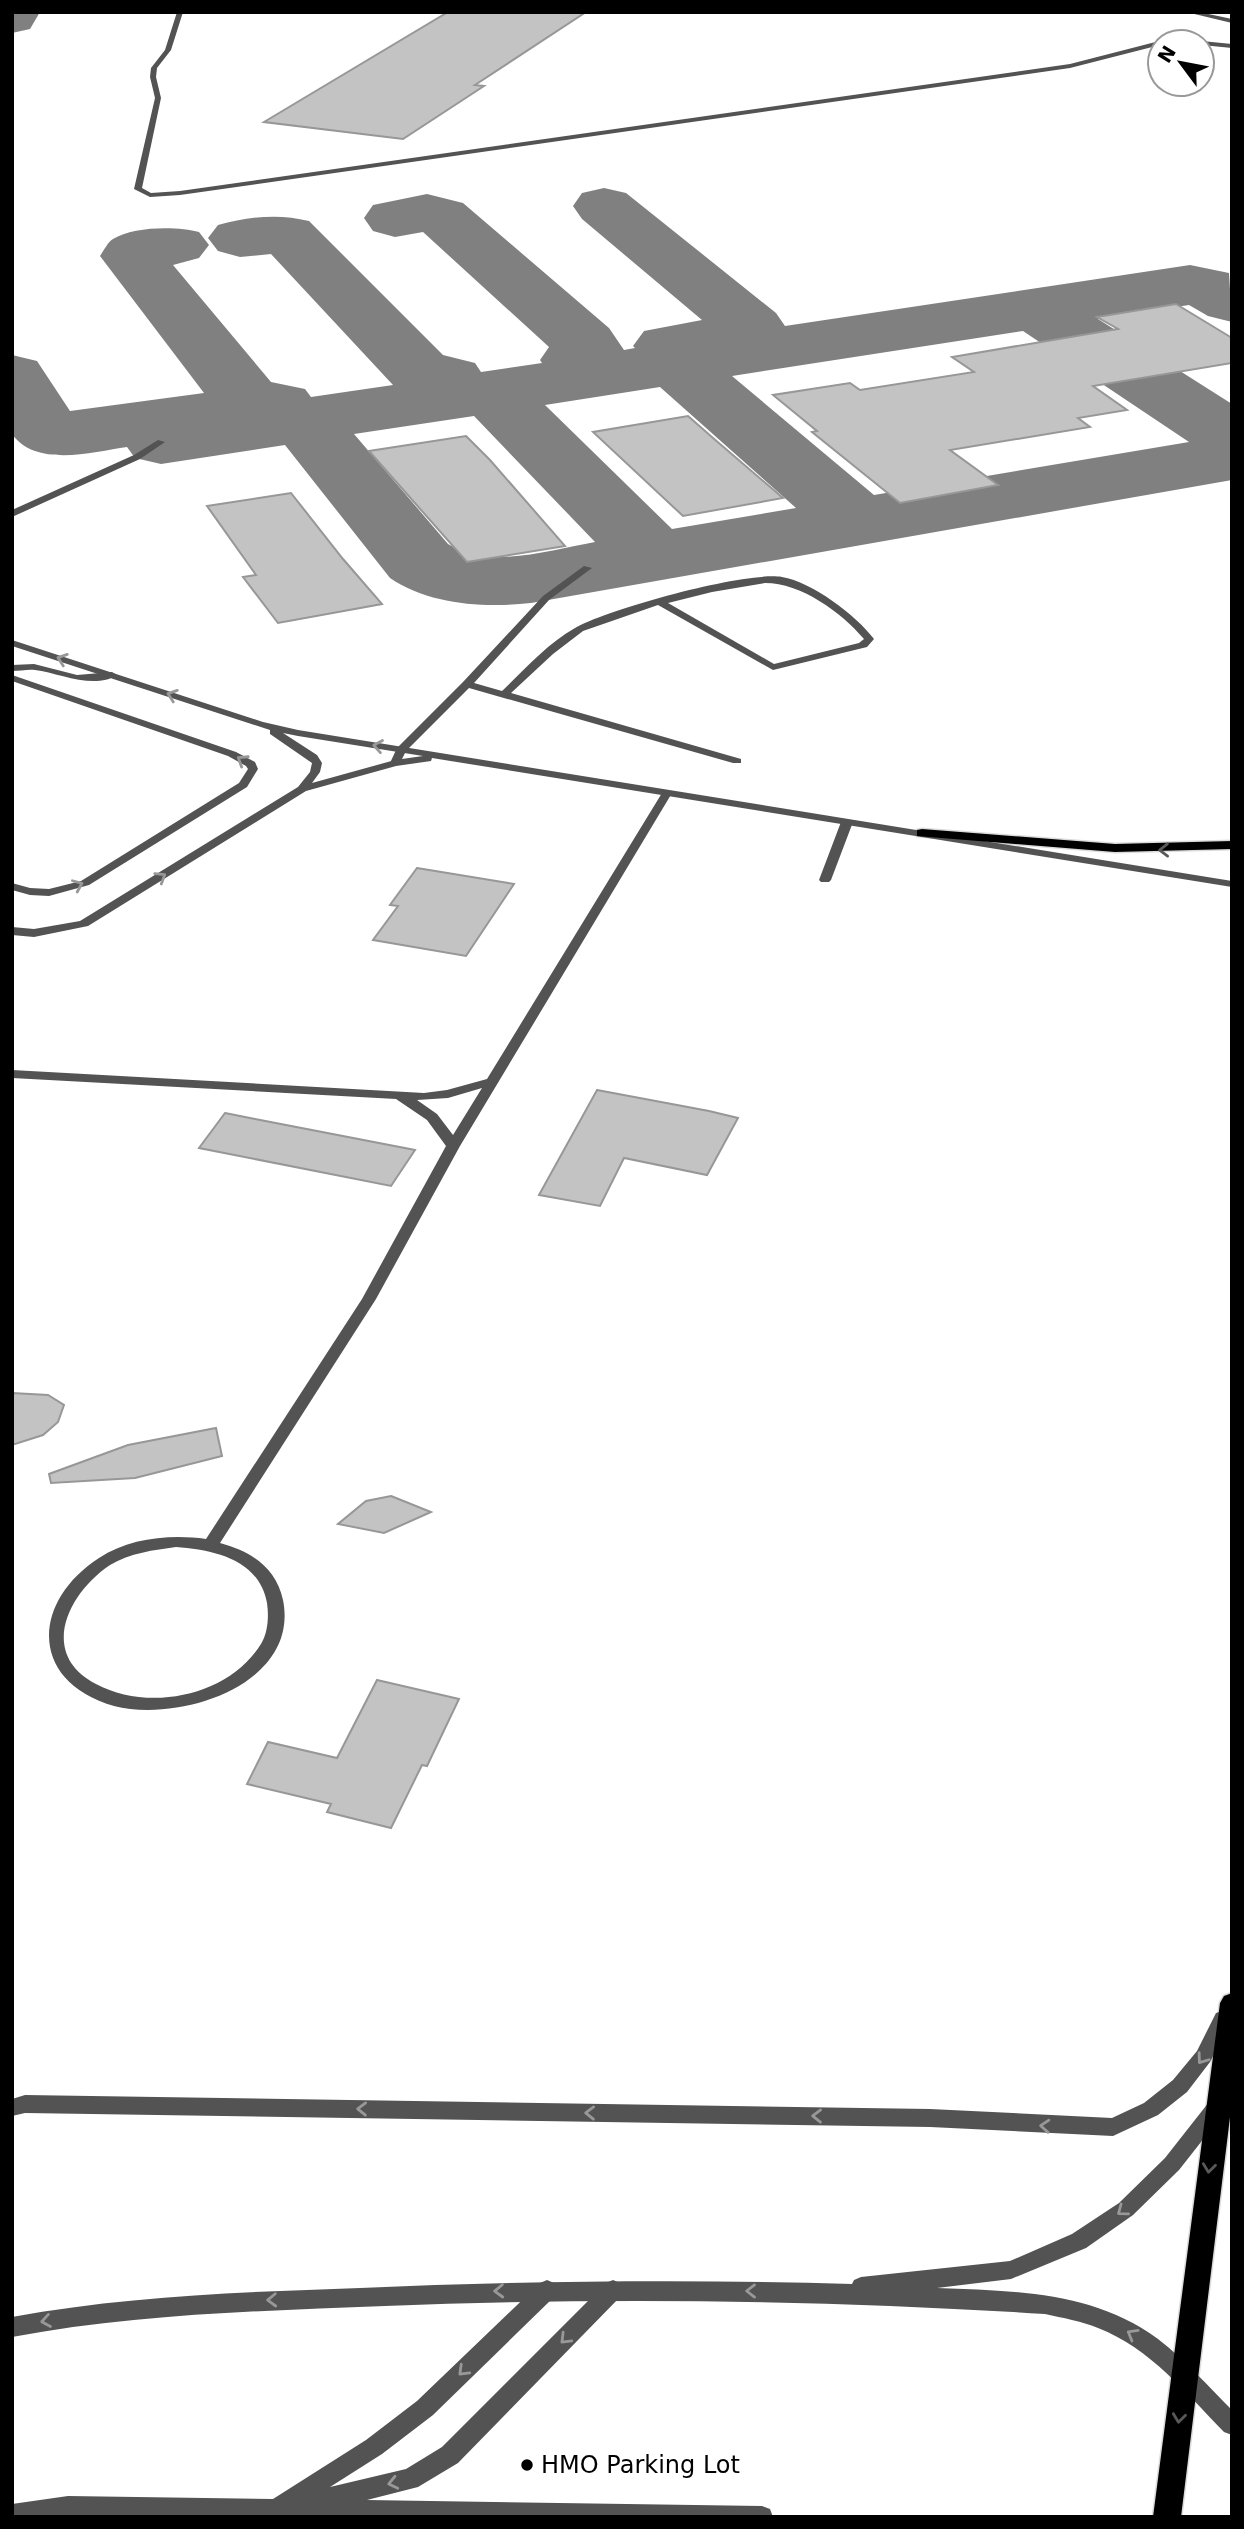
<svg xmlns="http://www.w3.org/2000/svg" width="1244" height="2529" viewBox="0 0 1244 2529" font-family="'DejaVu Sans',sans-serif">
<rect width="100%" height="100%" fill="#fff"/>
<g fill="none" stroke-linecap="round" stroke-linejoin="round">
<path fill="#808080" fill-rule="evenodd" d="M12 12H40L30 29 12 33Z
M604 188 626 193 776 313 785 326 1190 265 1229 273 1232 322 1208 316 1189 305 1098 319 1232 404V480L531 603C484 608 430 605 390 578L285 445 161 464 135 458 127 447C93 452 36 468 12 434V355L37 361 70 411 204 393 100 256C104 250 108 242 113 239 133 226 178 226 199 232L209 245 199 258 173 265 271 382 305 389 311 397 393 385 271 254 240 257 218 251 208 238 218 225C248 217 278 213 309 221L443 355 475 363 481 372 542 363 540 360 549 347 423 232 395 237 373 231 364 218 373 205 427 194 463 203 609 328 624 350 635 348 633 346 644 331 702 320 582 219 573 206 582 193ZM1023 331 1189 442 874 495 732 376ZM660 387 796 508 672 529 545 405ZM474 416 595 542C550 550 489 570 448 544L354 434Z"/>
</g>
<path fill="#c3c3c3" stroke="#979797" stroke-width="2" d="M448 12H586L475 85 484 86 403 139 264 122Z
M1176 304 1232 338V363L1093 386 1127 410 1078 418 1090 427 950 450 998 485 900 503 812 432 817 431 773 395 850 383 860 390 974 372 952 357 1118 329 1097 317Z
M688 416 713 438 783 498 683 516 593 432Z
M466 436 490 460 565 546 467 562 369 451Z
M291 493 343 559 382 604 278 623 243 577 256 575 207 506Z
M417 868 514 884 466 956 373 940 398 906 390 905Z
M597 1090 709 1111 738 1118 707 1175 624 1158 600 1206 539 1195Z
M225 1113 255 1119 415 1150 391 1186 199 1148Z
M12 1393 48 1395 64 1405 58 1422 43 1435 12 1445Z
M216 1428 222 1456 135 1478 51 1483 49 1474 128 1445Z
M391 1496 431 1512 384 1533 338 1524 366 1501Z
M377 1680 459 1699 427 1766 422 1765 391 1828 327 1812 331 1804 247 1784 268 1742 337 1758Z"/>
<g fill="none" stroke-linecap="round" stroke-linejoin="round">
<defs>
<path id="primary" d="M922 829 1115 844 1232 841V849L1115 852 917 836V830Z
M1232 1993V2101L1181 2517H1153L1220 2003 1224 1996Z"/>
</defs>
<use href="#primary" stroke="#dbdbdb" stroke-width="3"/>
<path fill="#535353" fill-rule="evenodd" d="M177 12H183L171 50 157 68 156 77 161 98 142 188 151 193 180 191 1070 64 1171 38 1232 44V48L1202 45V42H1160V45L1070 68 180 195 150 197 134 189 155 98 150 77 151 68 165 50Z
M158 440 165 442 140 459 12 517V510L134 455Z
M584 566 592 568 549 600 474 683 502 691C525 669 547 644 575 628 608 609 745 571 782 577 812 582 856 615 874 639L867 647 773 670 658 605 583 631 553 654 511 693 741 759V763H733L469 688 406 751 399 765H391L390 763 397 748 463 682 543 596ZM765 583C801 583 841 612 864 639L859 643 774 664 668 603 712 592Z
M34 664 77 675 112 672 117 675C94 690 59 673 35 670 28 669 20 671 12 671V665Z
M12 675 236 752 255 762 258 769 247 787 89 885 49 896 30 895 12 890V883L30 888 49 889 81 881 239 783 248 769 246 766 228 756 12 681Z
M667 790 672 793 460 1146 376 1299 220 1543C250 1551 276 1567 283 1600 300 1685 179 1723 114 1706 29 1682 31 1602 99 1558 129 1538 171 1534 206 1539L362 1299 446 1146 427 1120 396 1099 12 1078V1070L424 1093 447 1090 487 1079 662 793ZM482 1088 453 1135 437 1114 417 1100 448 1098ZM176 1547C214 1550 259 1559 267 1603 269 1616 268 1633 261 1644 228 1697 148 1712 96 1684 38 1654 68 1593 110 1565 130 1553 154 1550 176 1547Z
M847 819 853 822 831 880 829 882H821L819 880 841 822Z
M1223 2011 1230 2013 1232 2020 1210 2062 1187 2092 1158 2115 1113 2136 930 2127 25 2113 12 2116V2099L25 2095 930 2109 1112 2118 1144 2103 1173 2080 1197 2051 1216 2013Z
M547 2280 554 2283 557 2290 554 2297 433 2415 382 2454 330 2487 406 2469 442 2447 606 2283 613 2280 620 2283 623 2290 620 2297 458 2463 418 2487 367 2500 762 2506 770 2509 773 2517H12V2504L68 2496 273 2499 366 2440 417 2401 540 2283Z"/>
<path fill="#535353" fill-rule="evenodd" d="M12 640 263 722 298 730 1232 881V887L432 758 431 761 396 766 306 791 88 926 34 937 12 935V927L34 929 80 921 298 787 310 772 312 763 270 734V730L12 646ZM283 733 298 736 423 756 395 760 312 783 320 772 322 763 317 755Z
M1216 2099 1223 2102 1226 2108 1223 2114 1179 2170 1133 2215 1086 2248 1011 2279 937 2288C1013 2291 1093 2291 1158 2339 1185 2360 1208 2386 1232 2410V2435L1224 2432C1187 2394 1150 2348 1098 2328 1081 2321 1063 2318 1045 2314 825 2300 606 2297 385 2306 260 2311 136 2314 12 2337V2317C127 2296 243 2292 360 2288 524 2281 688 2279 852 2284L854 2280 861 2277 1010 2261 1072 2234 1119 2203 1165 2158 1209 2102Z"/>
<path fill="#535353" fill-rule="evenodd" d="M1186 12H1199L1232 19V23Z"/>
<use href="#primary" fill="#000" fill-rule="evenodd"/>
</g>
<defs><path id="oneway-chevron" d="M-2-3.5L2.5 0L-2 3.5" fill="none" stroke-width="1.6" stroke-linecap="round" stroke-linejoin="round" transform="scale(1.75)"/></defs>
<g stroke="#989898">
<use href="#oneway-chevron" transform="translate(62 659) rotate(-161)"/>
<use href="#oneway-chevron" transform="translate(172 695) rotate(-161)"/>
<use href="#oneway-chevron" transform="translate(378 746) rotate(-170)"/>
<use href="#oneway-chevron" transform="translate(242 760) rotate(-147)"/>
<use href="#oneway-chevron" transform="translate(161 877) rotate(-32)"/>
<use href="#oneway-chevron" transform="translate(78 885) rotate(-23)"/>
<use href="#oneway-chevron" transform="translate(1202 2059) rotate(126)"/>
<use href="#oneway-chevron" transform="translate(362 2109) rotate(-179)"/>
<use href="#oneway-chevron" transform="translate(590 2113) rotate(-179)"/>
<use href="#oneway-chevron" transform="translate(817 2116) rotate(-179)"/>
<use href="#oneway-chevron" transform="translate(1045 2126) rotate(-176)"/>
<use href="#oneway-chevron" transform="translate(1122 2211) rotate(143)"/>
<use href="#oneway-chevron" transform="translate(499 2291) rotate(178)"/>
<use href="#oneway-chevron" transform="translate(751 2291) rotate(-180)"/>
<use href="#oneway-chevron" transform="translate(272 2300) rotate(178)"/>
<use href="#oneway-chevron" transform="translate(46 2321) rotate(170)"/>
<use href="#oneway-chevron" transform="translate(1132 2334) rotate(-150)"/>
<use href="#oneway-chevron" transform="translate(565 2339) rotate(135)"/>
<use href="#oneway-chevron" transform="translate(463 2371) rotate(136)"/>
<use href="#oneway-chevron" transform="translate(393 2483) rotate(167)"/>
</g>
<g stroke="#595959">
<use href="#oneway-chevron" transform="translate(1164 850) rotate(179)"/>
<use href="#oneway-chevron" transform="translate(1209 2168) rotate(97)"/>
<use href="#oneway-chevron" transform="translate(1179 2418) rotate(97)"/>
</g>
<circle fill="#000" stroke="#fff" stroke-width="2.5" cx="527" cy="2465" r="7"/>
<g text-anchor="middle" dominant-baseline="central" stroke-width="5" stroke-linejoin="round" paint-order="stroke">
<g font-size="24" fill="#000" stroke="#fff" text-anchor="start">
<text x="541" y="2465">HMO Parking Lot</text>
</g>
</g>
<rect width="1244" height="2529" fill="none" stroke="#000000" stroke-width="28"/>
<g transform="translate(1181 63) rotate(302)"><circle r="33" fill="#ffffff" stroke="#999999" stroke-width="2"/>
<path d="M0-5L12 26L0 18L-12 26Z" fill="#000000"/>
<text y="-10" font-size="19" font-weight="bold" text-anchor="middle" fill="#000000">N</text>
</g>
</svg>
